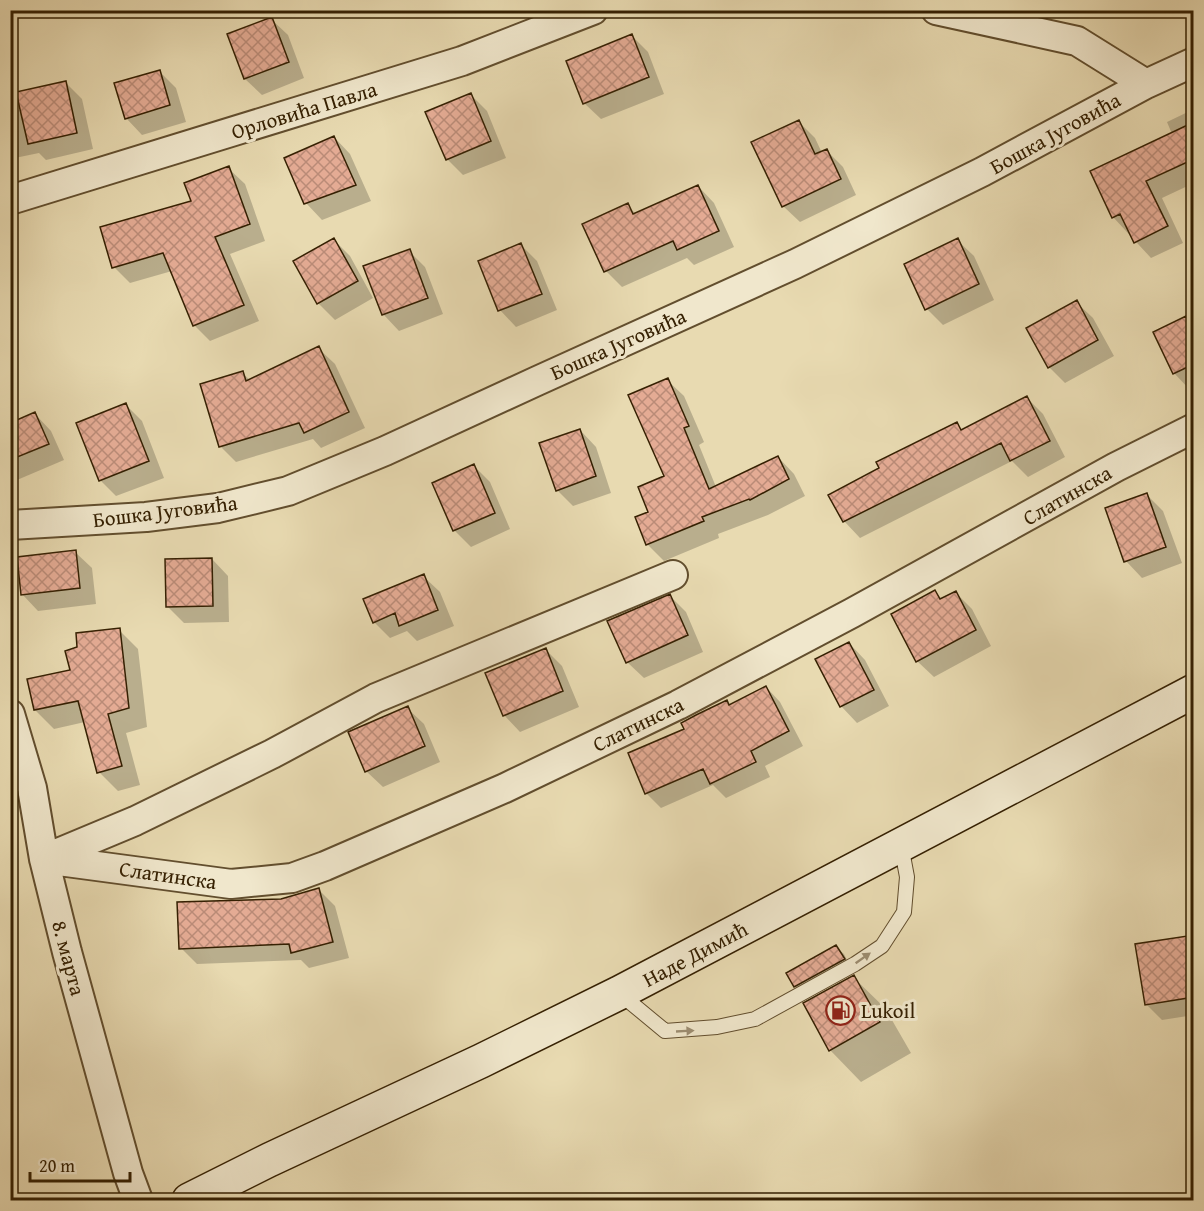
<svg xmlns="http://www.w3.org/2000/svg" width="1204" height="1211" viewBox="0 0 1204 1211" font-family="'Gentium Book Plus',serif">
<defs>
<pattern id="building-cross-hatch" width="8" height="8" patternUnits="userSpaceOnUse" patternTransform="scale(1.5)"><rect width="8" height="8" fill="#e4ab94"/><path d="M0 0l8 8M0 8l8-8" fill="none" stroke="#ba8b77"/></pattern>
</defs>
<rect width="100%" height="100%" fill="#e8dab1"/>
<filter id="stains"><feTurbulence type="fractalNoise" baseFrequency=".00333" numOctaves="4"/><feColorMatrix values="0 0 0 0 .2 0 0 0 0 .09 0 0 0 0 .02 0 0 0 .5 -.17"/></filter>
<radialGradient id="worn" r=".72"><stop offset=".6" stop-color="#630" stop-opacity="0"/><stop offset="1" stop-color="#630" stop-opacity=".3"/></radialGradient>
<path fill="#0003" d="M271 19 288 35 304 78 262 95 245 79 229 35Z
M632 36 648 52 664 94 601 119 584 103Z
M160 72 176 88 186 122 142 135 126 118Z
M65 82 82 99 93 149 46 160 39 153 10 159V112L22 109Z
M471 95 487 111 506 158 463 175 447 159Z
M1194 109V183L1162 198 1183 243 1151 258 1113 217 1172 134 1167 122Z
M798 121 815 138 822 153 827 151 843 167 856 195 800 222 783 206Z
M334 137 350 154 371 201 322 220 306 203Z
M228 168 245 184 265 241 230 254 259 321 210 341 194 325 172 271 130 283 114 267 192 202Z
M698 186 714 203 734 247 694 265 687 258 622 287 606 271 627 205 636 214Z
M334 240 350 256 373 298 335 320 318 303 295 262Z
M957 240 974 256 994 300 943 325 927 309Z
M521 245 537 261 557 310 516 327 500 310 480 262Z
M409 251 425 267 443 314 399 331 383 314Z
M1076 302 1093 318 1114 356 1065 383 1049 367Z
M1186 318 1194 326V388L1190 390 1174 373Z
M318 348 335 364 365 428 321 448 313 439 236 462 220 446 242 373 250 380Z
M667 380 684 396 704 442 699 445 716 487 778 457 794 474 805 496 768 515 718 534 719 538 664 561 647 544 650 512 666 477Z
M1027 398 1043 414 1065 457 1028 477 1012 461 860 538 844 521 956 424 963 431Z
M126 405 142 421 164 478 116 496 100 480Z
M35 414 51 431 64 460 10 483V425Z
M580 430 596 447 611 493 573 506 557 490Z
M474 466 490 482 510 529 471 547 454 530Z
M1146 494 1163 511 1182 563 1142 578 1126 561 1107 509Z
M75 552 92 568 96 604 38 611 22 594Z
M212 559 228 576 229 622 184 623 168 607Z
M423 576 440 592 454 626 417 641 407 631 390 638 374 622Z
M935 592 943 600 956 593 972 609 991 646 934 677 917 661Z
M670 596 686 612 703 652 644 678 627 662Z
M119 630 138 649 147 727 126 733 140 785 118 791 99 772 85 722 54 729 35 710 72 672Z
M849 643 865 660 889 706 857 723 841 706Z
M546 650 562 666 579 707 520 732 504 715Z
M766 687 780 702 803 746 765 766 770 777 726 798 713 785 661 808 646 793 686 730 726 702 730 706Z
M407 708 424 724 440 762 383 787 366 771Z
M319 890 335 906 349 958 309 968 301 960 197 964 181 948Z
M1194 938V1015L1162 1020 1146 1004Z
M836 947 844 954 851 968 803 994 795 987 788 974Z
M853 977 885 1008 911 1053 861 1082 830 1050Z"/>
<path fill="url(#building-cross-hatch)" stroke="#352002" stroke-width="1.5" d="M272 17 289 62 244 79 227 34Z
M632 34 649 77 583 104 566 61Z
M160 70 170 105 125 119 114 83Z
M66 81 77 133 28 144 16 92Z
M471 93 491 141 446 160 425 112Z
M799 120 815 154 827 149 841 179 782 207 751 142Z
M1194 122V159L1146 181 1168 226 1134 243 1120 214 1112 218 1090 171Z
M334 136 356 185 304 204 284 158Z
M229 166 250 224 215 237 244 305 193 326 163 253 112 268 100 227 191 201 184 183Z
M698 185 719 231 677 250 673 241 604 272 582 224 628 203 633 214Z
M334 238 358 281 317 304 293 261Z
M958 238 979 284 925 310 904 264Z
M521 243 542 294 498 311 478 261Z
M410 249 428 298 382 315 363 266Z
M1077 300 1098 340 1048 368 1026 328Z
M1186 316 1194 333V364L1173 374 1153 332Z
M319 346 349 412 304 433 299 423 219 447 200 384 243 371 246 381Z
M668 378 689 426 684 428 709 489 778 456 789 479 750 500 749 499 702 517 704 521 646 545 635 517 648 512 638 487 664 476 628 395Z
M1027 396 1050 441 1010 461 1001 443 843 522 828 495 879 468 876 462 957 422 961 430Z
M126 403 149 461 99 481 76 423Z
M35 412 49 444 10 460V423Z
M580 429 596 476 556 491 539 443Z
M474 464 495 513 453 531 432 483Z
M1147 493 1166 547 1124 562 1105 508Z
M76 550 80 588 21 595 17 557Z
M212 558 213 606 166 607 165 559Z
M424 574 438 610 399 626 395 613 373 623 363 599Z
M935 590 940 599 956 591 976 630 916 662 891 614Z
M670 594 688 635 626 663 607 621Z
M120 628 129 708 108 714 122 766 97 773 78 701 34 710 27 679 70 670 65 651 77 647 76 633Z
M849 642 874 690 840 707 815 659Z
M546 648 563 691 503 716 485 673Z
M766 686 789 731 751 751 756 762 710 784 703 769 645 794 628 753 684 729 681 723 696 715 727 700 729 705Z
M408 706 425 746 365 772 348 732Z
M319 888 333 942 291 953 289 944 179 949 177 902 281 899Z
M1194 935V997L1145 1005 1135 944Z
M836 945 845 959 794 987 786 973Z
M854 975 880 1022 829 1051 803 1003Z"/>
<g fill="none" stroke-linecap="round" stroke-linejoin="round">
<defs>
<path id="lane" d="M619 993 665 1031 717 1027 755 1019 855 964 882 946 904 912 907 877 901 845"/>
<path id="street" d="M936 10 1077 41 1146 84
M10 200 462 61 593 10
M10 525 146 517 218 508 288 491 385 451 537 381 795 264 982 172 1146 84 1194 62
M10 714 32 788 44 859 67 952 128 1173 138 1200
M44 859 231 884 292 878 325 866 505 788 678 705 852 613 1116 467 1194 428
M44 859 135 821 272 754 376 698 673 575"/>
<path id="secondary" d="M189 1200 269 1160 481 1061 619 993 1194 691"/>
</defs>
<use href="#lane" stroke="#624e2e" stroke-width="16"/>
<use href="#street" stroke="#624e2e" stroke-width="32"/>
<use href="#secondary" stroke="#352002" stroke-width="36"/>
<use href="#lane" stroke="#f0e7cc" stroke-width="14"/>
<use href="#street" stroke="#f0e7cc" stroke-width="28"/>
<use href="#secondary" stroke="#f0e7cc" stroke-width="33"/>
</g>
<defs><path id="oneway-solid" d="M-6-.8H1V-3.2L6.5 0L1 3.2V.8H-6Z" transform="scale(1.5)"/></defs>
<g fill="#9c8d71">
<use href="#oneway-solid" transform="translate(863 958) rotate(-35)"/>
<use href="#oneway-solid" transform="translate(685 1031) rotate(-3)"/>
</g>
<defs>
<symbol id="fuel-ring" viewBox="-11 -11 22 22"><circle r="9.5" fill="#f0e7cc" stroke="#8f2418" stroke-width="1.5"/><path d="M-5.5-6h7V0h2V4h1.3V-2.5L3-4.5l.8-.8L6-3V5H2.5V1h-1V6h-7ZM-4.2-4.7v3.2H.2V-4.7Z" fill="#8f2418"/></symbol>
</defs>
<g fill-rule="evenodd">
<use href="#fuel-ring" x="824" y="994" width="33" height="33"/>
</g>
<g text-anchor="middle" dominant-baseline="central" stroke-width="6" stroke-linejoin="round" paint-order="stroke">
<g font-size="21" fill="#352002" stroke="#f0e7cc">
<text transform="translate(304 110) rotate(-17)">Орловића Павла</text>
<text transform="translate(1055 133) rotate(-29)">Бошка Југовића</text>
<text transform="translate(618 344) rotate(-24)">Бошка Југовића</text>
<text transform="translate(1067 495) rotate(-30)">Слатинска</text>
<text transform="translate(165 511) rotate(-7)">Бошка Југовића</text>
<text transform="translate(638 724) rotate(-26)">Слатинска</text>
<text transform="translate(168 875) rotate(8)">Слатинска</text>
<text transform="translate(695 954) rotate(-28)">Наде Димић</text>
<text transform="translate(69 958) rotate(75)">8. марта</text>
</g>
<g font-size="21" fill="#352002" stroke="#f0e7cc" text-anchor="start">
<text x="861" y="1010">Lukoil</text>
</g>
</g>
<rect width="1204" height="1211" fill="none" stroke="#e8dab1" stroke-width="36"/>
<rect x="12" y="12" width="1180" height="1187" fill="none" stroke="#352002" stroke-width="3"/>
<rect x="18" y="18" width="1168" height="1175" fill="none" stroke="#352002" stroke-width="1.5"/>
<path d="M30 1172v9h100v-9" fill="none" stroke="#352002" stroke-width="3"/>
<text x="39" y="1172" font-size="18" fill="#352002" stroke="#f0e7cc" stroke-width="4.5" paint-order="stroke">20 m</text>
<rect width="100%" height="100%" filter="url(#stains)"/>
<rect width="100%" height="100%" fill="url(#worn)"/>
</svg>
